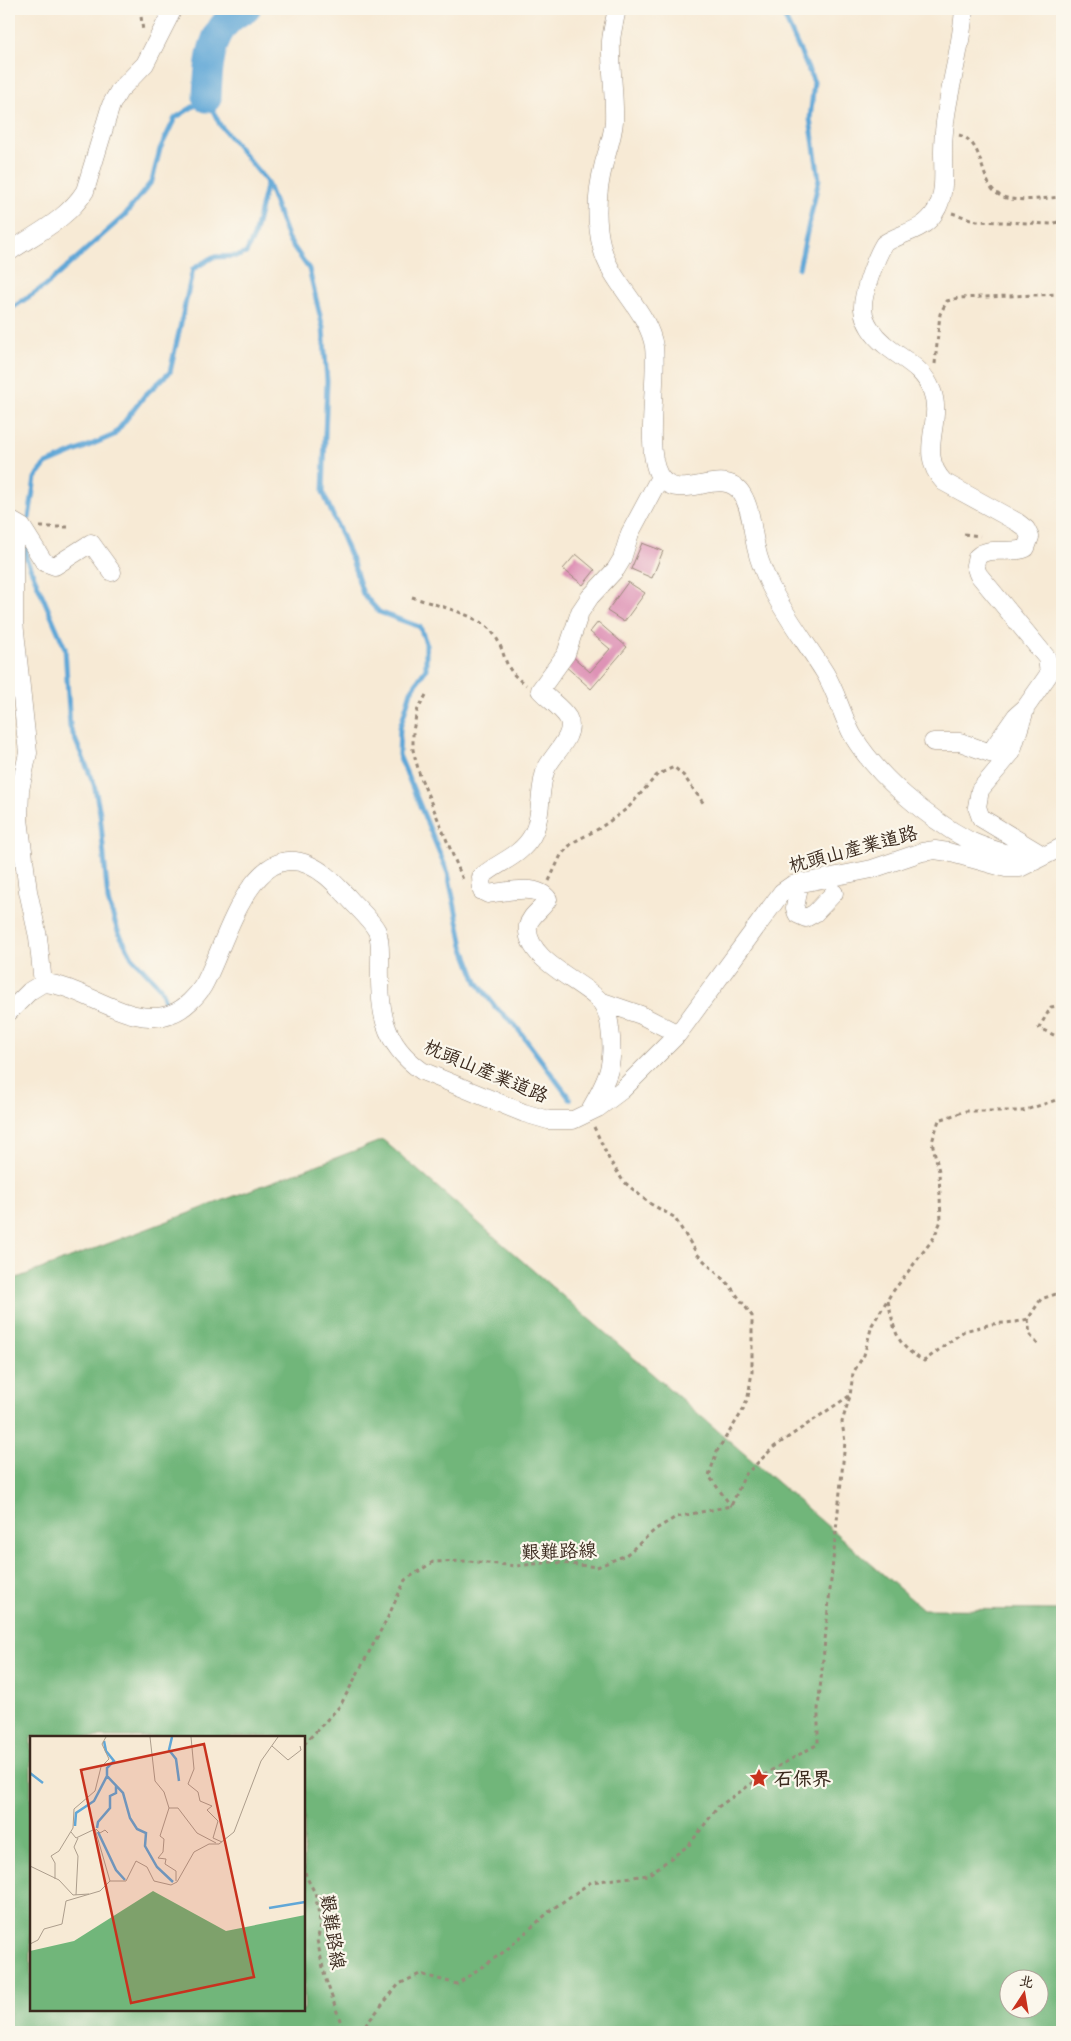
<svg xmlns="http://www.w3.org/2000/svg" width="1071" height="2041" viewBox="0 0 1071 2041" font-family="'Shantell Sans','LXGW WenKai TC',sans-serif">
<rect width="100%" height="100%" fill="#fbf7ec"/>
<filter id="ink" filterUnits="userSpaceOnUse"><feTurbulence type="fractalNoise" baseFrequency=".02" numOctaves="2"/><feDisplacementMap in="SourceGraphic" scale="10" xChannelSelector="R" yChannelSelector="G"/><feConvolveMatrix kernelMatrix="1 2 1 2 8 2 1 2 1" color-interpolation-filters="sRGB"/></filter>
<filter id="wash" filterUnits="userSpaceOnUse"><feTurbulence type="fractalNoise" baseFrequency=".0096" numOctaves="4" result="noise"/><feDisplacementMap in="SourceGraphic" scale="20" xChannelSelector="R" yChannelSelector="G"/><feGaussianBlur stdDeviation="1.12" result="paint"/><feColorMatrix in="noise" values="0 0 0 0 0 0 0 0 0 0 0 0 0 0 0 0 0 1.4 0 .05"/><feComposite in="paint" operator="in"/></filter>
<g filter="url(#wash)">
<rect width="100%" height="100%" fill="#f7ead5"/>
<path fill="#71b67a" stroke="#56704c" fill-rule="evenodd" d="M383 1140 923 1609 1062 1610V2032H9V1281ZM31 1737H304V2010H31ZM1008 1978H1038V2008H1008Z"/>
<g fill="none" stroke-linecap="round" stroke-linejoin="round">
<path stroke="#61a7d7" stroke-width="5" d="M781 9 814 82 810 119 819 179 799 268
M9 310 45 286 124 216 152 181 160 149 175 118 207 98 220 125 267 182 288 239 309 269 323 328 327 381 323 492 352 560 363 594 379 612 420 627 426 643V669L411 691 400 728 399 755 448 873 463 946 477 982 496 1008 515 1025 570 1099
M29 518 35 478 46 464 114 435 145 395 170 372 193 269 213 257 238 256 246 253 254 236 267 182
M27 544 26 558 65 648 70 727 94 784 100 813 108 901 118 931 132 957 160 987 167 1006"/>
<path stroke="#61a7d7" stroke-width="29" d="M207 98C208 64 210 23 246 9"/>
</g>
<g id="blocks">
<path fill="#de93b6" d="M642 543 663 551 652 578 631 569Z
M576 554 595 570 583 585 563 569Z
M628 582 645 593 624 622 607 611Z
M598 622 627 647 591 689 563 664 571 655 590 672 610 649 590 632Z"/>
</g>
</g>
<g filter="url(#ink)">
<use href="#blocks" fill-opacity="0" stroke="#998a7a" stroke-width="1"/>
<g fill="none" stroke-linecap="round" stroke-linejoin="round">
<defs>
<path id="street" d="M617 9C615 19 612 30 611 41 610 67 615 94 614 121 613 136 608 149 604 163 597 190 595 221 602 248 611 284 649 311 654 347 658 379 644 449 659 475 678 507 723 463 742 494 752 510 752 533 757 551 759 561 764 572 768 581 783 614 806 642 825 673 837 693 842 716 853 736 877 776 927 818 968 840 988 850 1013 855 1035 861
M964 9C961 57 943 103 943 152 943 171 946 196 935 212 923 232 901 232 884 244 876 257 862 294 863 309 864 322 874 336 884 344 902 360 923 366 932 391 944 422 916 453 944 482L1017 522 1026 529 1030 537 1026 548C1010 555 990 545 977 557L975 565 978 574 1047 658 1049 674 1026 707 1011 753 980 790 977 807 981 818 1044 856
M9 252C35 234 68 219 85 191L111 105 119 91 145 64 173 9
M9 520 14 539V622L28 753 20 790 19 819 28 891 38 937 43 983
M10 520 22 527 44 562 55 566 91 543 112 572
M933 742H960L990 753 1016 716 1024 709
M800 881 795 908 797 914 806 918 815 913 834 893
M600 1001 641 1015 678 1034
M9 1012 30 991 43 983C84 985 131 1031 173 1013 184 1009 197 996 203 986 224 951 249 838 309 865 325 872 335 884 347 896 356 907 370 918 377 931 381 941 380 954 380 964 379 1010 382 1043 422 1071L524 1113 548 1120H573L598 1108 622 1090 678 1034 782 892 792 885 872 869 922 852 935 850 948 852 1006 868H1020L1062 847
M590 1110C608 1079 615 1064 610 1028 609 1019 606 1007 599 1000 580 980 525 960 528 926 530 915 543 909 548 899 537 883 505 892 488 894L482 891 481 877C498 862 520 857 532 836 543 816 538 790 546 769 552 755 577 735 568 718 562 708 548 699 540 690L566 654 580 612 590 597 616 569 622 559 630 533 660 477"/>
</defs>
<use href="#street" stroke="#998a7a" stroke-width="19"/>
<path stroke="#998a7a" stroke-width="3" stroke-dasharray="4 4" stroke-linecap="butt" d="M140 9 143 31
M959 135C987 143 977 184 1001 196 1014 203 1046 198 1062 197
M952 213 977 221 1051 224 1062 221
M935 364 940 314 947 301 958 298 1062 294
M40 527H70
M964 534 980 536
M412 597C434 605 479 614 493 633 508 653 500 667 526 685
M426 695 417 711 413 731V750L420 776 464 882
M549 881 561 855 572 843 600 828 628 808 657 775 674 767 683 775 704 804
M1062 1005 1051 1007 1039 1028 1062 1039
M594 1127 609 1159 623 1181 649 1203 674 1217 698 1255 731 1287 752 1316V1372L748 1397 742 1412 717 1451 709 1476 731 1506
M888 1301C895 1331 895 1345 924 1361L964 1331 992 1324 1016 1322 1028 1319 1041 1299 1062 1292
M1028 1319 1030 1335 1040 1347
M304 1744 340 1706 388 1617 405 1580 433 1562 469 1561 516 1566 552 1562 597 1567 626 1555 656 1529 676 1517 731 1506 745 1475 774 1447 849 1396
M304 1864 306 1876 315 1893 321 1926 317 1940 325 1977 344 2032
M360 2032 399 1984 420 1974 457 1984 505 1951 551 1910 591 1882 648 1875 689 1845 718 1807 770 1771 818 1744V1709L845 1442 842 1422 850 1396 853 1373 864 1355 872 1325 891 1294 933 1239 941 1221 939 1171 932 1142 939 1120 966 1111H1023L1062 1098"/>
<use href="#street" stroke="#fff" stroke-width="18"/>
</g>
</g>
<defs>
<symbol id="sight-bare" viewBox="-9 -9 18 18"><path d="M0-6L1.8-2.2L6-1.7L2.9 1.2L3.7 5.4L0 3.3L-3.7 5.4L-2.9 1.2L-6-1.7L-1.8-2.2Z" fill="#c8321e" stroke="#fbf7ec" stroke-width="2.5" paint-order="stroke"/></symbol>
</defs>
<g fill-rule="evenodd">
<use href="#sight-bare" x="745" y="1764" width="28" height="28"/>
</g>
<g text-anchor="middle" dominant-baseline="central" stroke-width="4.5" stroke-linejoin="round" paint-order="stroke">
<g font-size="19" fill="#3b2a1e" stroke="#fbf7ec">
<text transform="translate(853 849) rotate(-15)">枕頭山產業道路</text>
<text transform="translate(486 1071) rotate(23)">枕頭山產業道路</text>
<text transform="translate(559 1551) rotate(-2)">艱難路線</text>
<text transform="translate(333 1932) rotate(81)">艱難路線</text>
</g>
<g font-size="19" font-weight="bold" fill="#3b2a1e" stroke="#fbf7ec" text-anchor="start">
<text x="774" y="1778">石保界</text>
</g>
</g>
<g transform="translate(30 1736)">
<rect width="275" height="275" fill="#f7ead5"/>
<path d="M123 155 196 195 275 179V274H0V215L44 205Z" fill="#71b67a"/>
<path fill="none" stroke="#61a7d7" stroke-width="2.5" d="M142 1 139 14 146 23 149 45M74 5 76 15 84 25 77 32V40M0 37 13 47M45 90 46 77 64 65 77 40 93 57 100 82 107 93 116 97 115 110 127 131 143 146M67 92 68 86 80 72V60L86 57V49M68 96 86 134 95 144M239 172 275 166"/>
<path fill="none" stroke="#ac9d8c" stroke-width="1" d="M120 1 125 45 134 56 139 72H148L167 97 186 107M161 1 164 33 158 48 168 56 170 65 182 70 177 74 188 85 183 102 192 106M242 10 258 24 271 14 270 10M139 72 130 100 134 103 133 116 128 122 136 123 135 128 146 135V145M66 93 70 97 75 94 78 97M41 96 46 102 65 93 80 145M0 130 29 144 43 159 59 158M25 143V127L21 120 29 115 43 92 44 73 65 55 71 31 79 23 72 8 76 1M46 159 48 120 44 111 48 102M0 208 8 204 14 193 32 188 36 165 70 155 80 145H96L106 125 117 131 124 145 141 149 147 146 164 116 179 108H189L204 96 231 25 248 1"/>
<path fill="#c8321e" fill-opacity="0.15" stroke="#c8321e" stroke-width="2.5" d="M174 8 224 241 101 267 51 34Z"/>
<rect width="275" height="275" fill="none" stroke="#3b2a1e" stroke-width="2.5"/>
</g>
<rect width="1071" height="2041" fill="none" stroke="#fbf7ec" stroke-width="30"/>
<g transform="translate(1024 1994) rotate(12)"><circle r="24" fill="#fbf7ec" stroke="#aea59a"/>
<path d="M0-4L9 19L0 12L-9 19Z" fill="#c8321e"/>
<text y="-8" font-size="14" font-weight="bold" text-anchor="middle" fill="#3b2a1e">北</text>
</g>
</svg>
